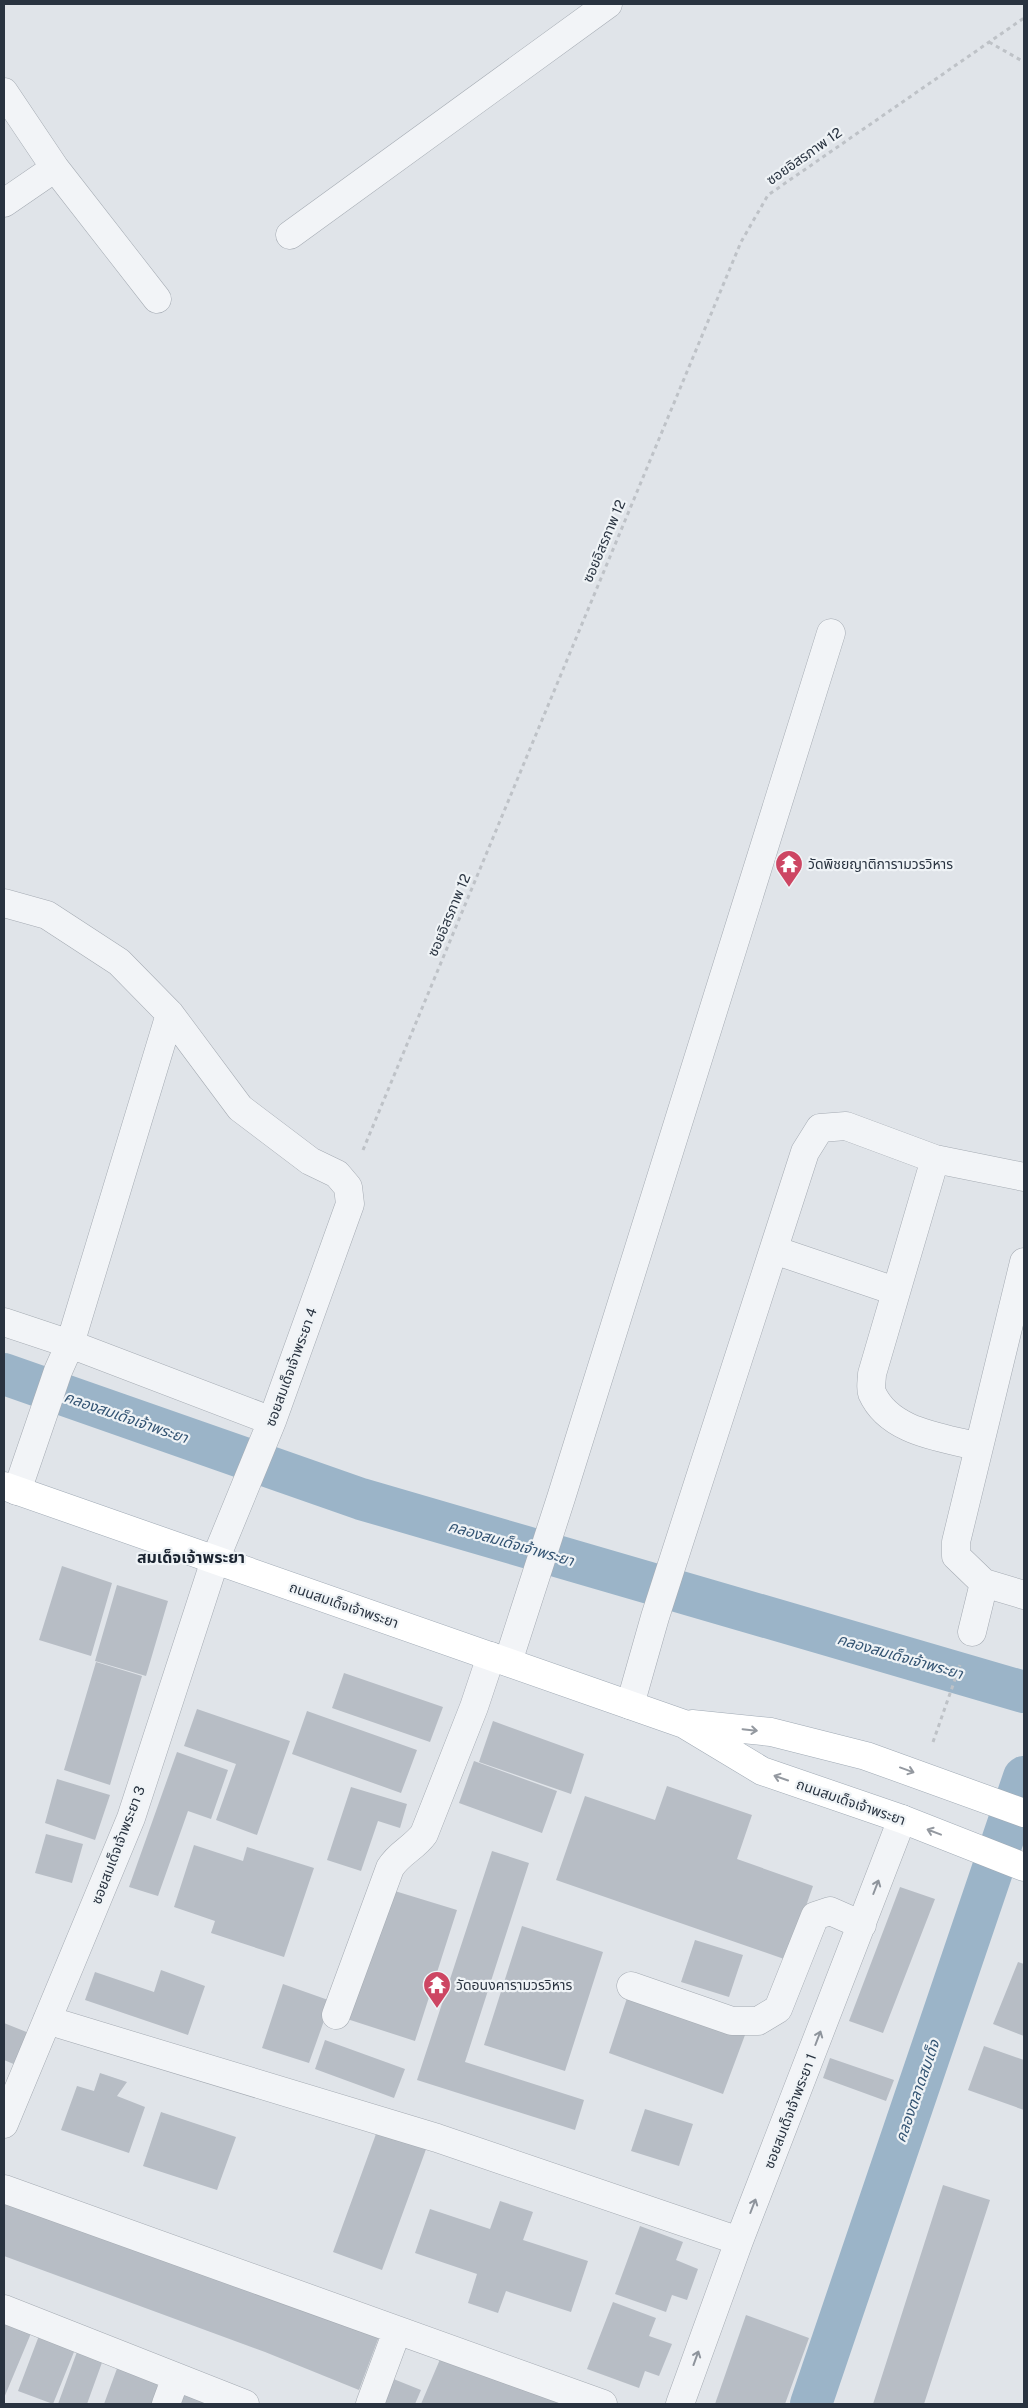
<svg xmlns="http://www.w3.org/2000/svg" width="1028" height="2408" viewBox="0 0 1028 2408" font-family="'Public Sans','Noto Sans Thai',sans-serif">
<rect width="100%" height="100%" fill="#e0e4e9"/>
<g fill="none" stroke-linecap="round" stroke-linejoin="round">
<path stroke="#9bb4c8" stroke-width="42" d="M4 1374 361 1499 1024 1692
M811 2404 1024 1777"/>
</g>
<path fill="#b7bdc5" d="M62 1566 112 1583 91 1656 39 1640Z
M117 1585 168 1601 146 1676 95 1661Z
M96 1662 142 1676 110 1785 64 1770Z
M344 1673 443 1707 430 1742 332 1708Z
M197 1709 290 1741 257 1835 216 1820 236 1764 184 1746Z
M307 1711 417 1750 401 1793 292 1754Z
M493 1721 584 1754 571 1794 479 1762Z
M177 1752 228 1770 211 1819 188 1811 158 1896 129 1887Z
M474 1761 557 1791 542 1833 459 1803Z
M57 1779 110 1795 95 1840 45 1823Z
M667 1786 752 1815 737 1859 813 1886 787 1960 556 1880 585 1796 655 1820Z
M351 1787 407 1804 400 1828 378 1821 361 1871 327 1860Z
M46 1834 83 1844 72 1883 35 1873Z
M194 1845 243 1861 247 1847 314 1868 284 1957 211 1933 215 1921 174 1907Z
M492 1851 529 1863 465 2062 584 2100 575 2130 417 2080Z
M900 1887 935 1899 883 2033 849 2021Z
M385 1888 457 1910 415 2041 344 2018Z
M522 1926 603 1952 565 2071 484 2045Z
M695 1940 743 1955 729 1997 681 1982Z
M1018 1962 1024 1964V2036L993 2024Z
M161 1970 205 1986 188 2035 85 2000 95 1972 154 1992Z
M283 1984 331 2001 309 2063 262 2048Z
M628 1995 745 2035 723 2094 609 2053Z
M4 2023 29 2033 16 2065 4 2060Z
M325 2040 405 2069 394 2098 315 2069Z
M984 2046 1024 2060V2110L968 2090Z
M830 2058 894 2080 886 2101 823 2078Z
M100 2073 127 2082 117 2096 145 2107 129 2153 61 2130 77 2086 94 2091Z
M645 2109 693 2124 679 2166 631 2151Z
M161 2112 236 2137 217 2190 143 2166Z
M380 2123 429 2141 382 2270 333 2252Z
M943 2185 990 2200 924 2404H873Z
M7 2198 380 2334 359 2390 265 2352 4 2256V2208Z
M500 2201 533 2212 523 2240 588 2261 571 2312 506 2291 498 2313 468 2303 477 2274 415 2253 430 2209 490 2229Z
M640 2226 683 2242 676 2260 698 2269 687 2300 672 2295 666 2312 615 2294Z
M613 2302 656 2318 649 2336 672 2344 659 2376 645 2371 639 2388 587 2369Z
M746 2315 809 2338 785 2404H715Z
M4 2320 32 2331 4 2398Z
M40 2333 76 2347 53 2404 18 2391Z
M78 2349 104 2357 87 2404H58Z
M441 2357 475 2371 557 2402 556 2404H421Z
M119 2363 167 2384 158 2404H104Z
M386 2376 421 2390 415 2404H374Z
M185 2393 215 2404H181Z"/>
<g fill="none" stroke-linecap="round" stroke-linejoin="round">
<defs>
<path id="minor" d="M4 92 55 168 157 299
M4 203 55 168
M290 235 608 4
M4 903 47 915 119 962 170 1014 240 1108 310 1161 337 1174 348 1187 350 1204 272 1421 215 1560 131 1818 4 2124
M935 1159 872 1374C872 1380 870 1388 872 1393 890 1433 943 1437 979 1447
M774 1250 895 1291
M1024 1262 956 1542V1556L984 1583 1024 1595
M4 1322 70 1344 272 1421
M17 1491 58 1371 70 1344 170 1014
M972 1632 984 1583
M508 1662 561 1498 831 633
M630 1705 655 1617 805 1152 820 1128 846 1126 935 1159 1024 1177
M631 1986 732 2021H758L778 2009 815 1916 830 1911 862 1925
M336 2015 390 1868C399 1853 414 1848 424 1834L474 1707 491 1656
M47 2020 437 2138 739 2241
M4 2189 603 2404
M4 2309 245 2404
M166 2404 176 2377
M370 2404 397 2331
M680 2404 739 2241 902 1819"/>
<path id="major" d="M4 1486 684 1724 762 1771 902 1819 1024 1867
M692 1724 771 1732 866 1756 1024 1813"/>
</defs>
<use href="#minor" stroke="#a5abb3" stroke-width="29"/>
<use href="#major" stroke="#9fa9b4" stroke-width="29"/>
<path stroke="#bec2c7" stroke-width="3" stroke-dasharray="4 4" stroke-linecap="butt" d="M989 42 1024 62
M363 1150 741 242 768 195 1024 18
M933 1742 960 1665"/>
<use href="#minor" stroke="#f2f4f7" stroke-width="28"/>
<use href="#major" stroke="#fff" stroke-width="28"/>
</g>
<defs><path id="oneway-shaft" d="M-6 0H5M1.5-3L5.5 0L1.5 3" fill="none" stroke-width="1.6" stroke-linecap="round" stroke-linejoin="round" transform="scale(1.25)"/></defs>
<g stroke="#9499a0">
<use href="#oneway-shaft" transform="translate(750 1730) rotate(6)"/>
<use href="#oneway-shaft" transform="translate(907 1770) rotate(20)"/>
<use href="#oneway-shaft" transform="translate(781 1778) rotate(-161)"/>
<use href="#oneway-shaft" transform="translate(934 1832) rotate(-159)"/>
</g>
<g stroke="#8e949c">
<use href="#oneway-shaft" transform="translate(876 1887) rotate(-69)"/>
<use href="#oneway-shaft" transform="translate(818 2038) rotate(-69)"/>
<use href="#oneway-shaft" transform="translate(753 2206) rotate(-69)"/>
<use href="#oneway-shaft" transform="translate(696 2358) rotate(-70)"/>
</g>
<defs>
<symbol id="temple-pin" viewBox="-11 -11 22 30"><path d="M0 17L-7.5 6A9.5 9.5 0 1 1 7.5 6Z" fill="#cd4663" stroke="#eff3f6"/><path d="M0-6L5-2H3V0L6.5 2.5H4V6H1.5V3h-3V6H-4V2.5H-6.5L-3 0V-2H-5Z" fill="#fff"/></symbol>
</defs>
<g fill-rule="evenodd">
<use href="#temple-pin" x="773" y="848" width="32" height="43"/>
<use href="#temple-pin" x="421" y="1969" width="32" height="43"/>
</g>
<g text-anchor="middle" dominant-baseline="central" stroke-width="4.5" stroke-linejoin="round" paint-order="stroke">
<g font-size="14" fill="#293340" stroke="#eff3f6">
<text transform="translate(804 156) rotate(-35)">ซอยอิสรภาพ 12</text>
<text transform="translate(604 541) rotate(-67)">ซอยอิสรภาพ 12</text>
<text transform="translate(449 915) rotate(-67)">ซอยอิสรภาพ 12</text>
<text transform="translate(291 1367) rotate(-70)">ซอยสมเด็จเจ้าพระยา 4</text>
<text transform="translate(344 1605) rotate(19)">ถนนสมเด็จเจ้าพระยา</text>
<text transform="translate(851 1802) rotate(19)">ถนนสมเด็จเจ้าพระยา</text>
<text transform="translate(118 1845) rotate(-69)">ซอยสมเด็จเจ้าพระยา 3</text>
<text transform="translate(790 2111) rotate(-69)">ซอยสมเด็จเจ้าพระยา 1</text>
</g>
<g font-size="14" fill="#293340" stroke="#eff3f6" text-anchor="start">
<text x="808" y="864">วัดพิชยญาติการามวรวิหาร</text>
<text x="456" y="1985">วัดอนงคารามวรวิหาร</text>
</g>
<g font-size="15" font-style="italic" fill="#335473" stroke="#eff3f6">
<text transform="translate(126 1417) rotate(19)">คลองสมเด็จเจ้าพระยา</text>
<text transform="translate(511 1543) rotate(16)">คลองสมเด็จเจ้าพระยา</text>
<text transform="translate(900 1656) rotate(16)">คลองสมเด็จเจ้าพระยา</text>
<text transform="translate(917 2091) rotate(-71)">คลองตลาดสมเด็จ</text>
</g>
<g font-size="16" font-weight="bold" fill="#1b2431" stroke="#eff3f6">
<text x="191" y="1557">สมเด็จเจ้าพระยา</text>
</g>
</g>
<rect width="1028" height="2408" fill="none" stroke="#293340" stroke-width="10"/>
</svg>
